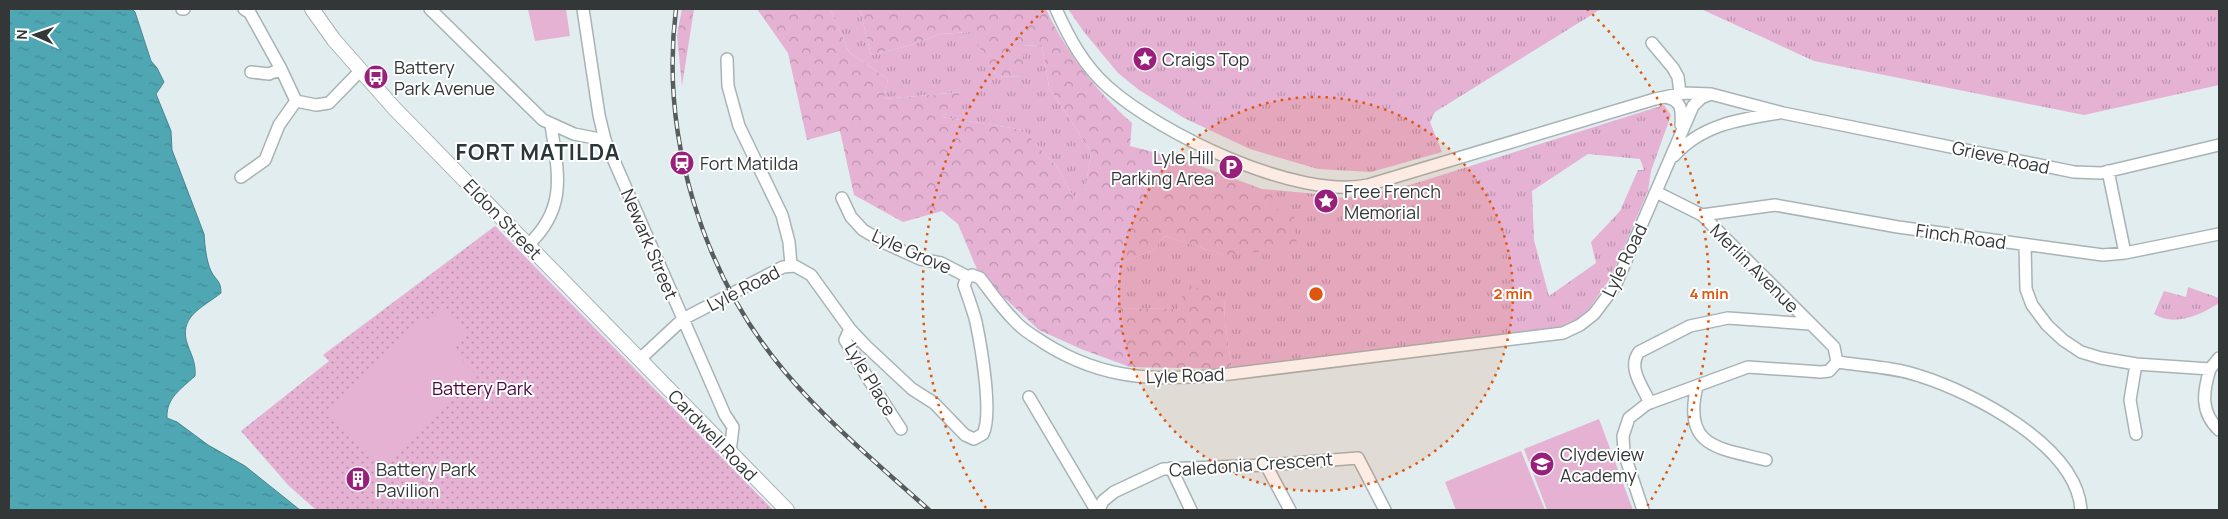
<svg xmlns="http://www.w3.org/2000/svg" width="2228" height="519" viewBox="0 0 2228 519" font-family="Manrope,sans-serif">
<defs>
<pattern id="grass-tufts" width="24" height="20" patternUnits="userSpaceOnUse" patternTransform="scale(1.25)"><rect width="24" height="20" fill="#e6b2d4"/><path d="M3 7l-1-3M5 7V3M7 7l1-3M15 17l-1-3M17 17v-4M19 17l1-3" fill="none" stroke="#bb92ad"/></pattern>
<pattern id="forest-crowns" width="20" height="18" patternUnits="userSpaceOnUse" patternTransform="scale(1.25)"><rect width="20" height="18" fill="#e6b2d4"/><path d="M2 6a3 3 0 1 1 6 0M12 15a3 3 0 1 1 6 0" fill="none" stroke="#bb92ad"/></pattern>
<pattern id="park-dots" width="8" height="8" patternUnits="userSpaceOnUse" patternTransform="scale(1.25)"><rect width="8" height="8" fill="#e6b2d4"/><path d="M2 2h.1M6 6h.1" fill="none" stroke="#bb92ad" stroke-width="1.8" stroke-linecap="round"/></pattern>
<pattern id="water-ripples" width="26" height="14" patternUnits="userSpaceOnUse" patternTransform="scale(1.25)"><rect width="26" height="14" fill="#4fa7b4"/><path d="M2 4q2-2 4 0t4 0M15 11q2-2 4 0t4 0" fill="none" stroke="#428993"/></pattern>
</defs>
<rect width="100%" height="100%" fill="#e1edef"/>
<path fill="url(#grass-tufts)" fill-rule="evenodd" d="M830 9H860L871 55 911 45 940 34 971 32 997 76 1023 77V46L1042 45 1049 87 1091 152 1085 193 1074 198 1057 167 1024 130 943 117 960 92 884 99 888 79 849 52Z
M1068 9H1601L1435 112 1430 122 1442 152 1371 172 1318 169 1250 149 1184 118 1139 90 1118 73 1084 32Z
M1701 9H2219V85L2084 115 1814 61Z
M1664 105 1671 115 1651 171 1648 191 1611 277 1589 309 1570 326 1541 333 1232 369 1225 322 1224 298 1177 309 1120 308 1117 298 1119 263 1152 251 1165 236 1224 255 1269 207 1274 190 1317 194 1315 204 1331 211 1336 198 1362 196 1413 184ZM1588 154 1640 159 1644 170H1638L1620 211 1591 242 1596 263 1549 296 1534 240 1532 191Z
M2188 287 2219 298V303C2201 315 2174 327 2154 314L2164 291 2186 297Z"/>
<path fill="url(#forest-crowns)" d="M682 9H694L682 86 677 35Z
M757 9H830L849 52 888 79 884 99 961 92 943 117 1024 130 1057 167 1074 198 1085 192 1091 152 1049 87 1042 45 1023 46V77L997 76 970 32 940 34 911 45 871 55 860 9H1046C1066 52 1096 91 1132 123L1130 146 1184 160 1262 189 1274 190 1270 207 1294 215 1297 249 1224 255 1165 236 1152 251 1119 263 1117 298 1120 308 1177 309 1187 284 1224 298 1225 322 1232 369 1130 367 1081 349 1039 330 979 274 958 224 942 211 903 222 854 195 840 131 807 140 788 53Z"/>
<path fill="url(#park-dots)" d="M495 226 773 510H316L288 485 241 431 329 361 323 355Z"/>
<path fill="#e6b2d4" d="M528 9H566L570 36 535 41Z
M444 310 466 332 453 345 430 323Z
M420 318 476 375 383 468 327 411Z
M1599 419 1633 510H1547L1524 449Z
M1521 451 1545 510H1456L1445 482Z"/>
<path fill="url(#water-ripples)" stroke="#47858f" d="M9 9H132L135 12 151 61 157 68 164 82 156 94 171 131 172 150 204 234C205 246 206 260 211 271 216 281 221 280 221 293 202 308 177 317 188 346 192 356 196 364 195 376 181 389 166 398 167 418L177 422 208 445 245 466 300 510H9Z"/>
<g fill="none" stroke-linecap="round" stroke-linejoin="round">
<defs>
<path id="minor" d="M182 9H184
M244 9 250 13 281 69 296 101 316 105 329 103 361 70
M430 9 543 120 574 134 605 140
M583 9 599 115 605 140 725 415 733 427 730 452
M1056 9C1069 38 1084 66 1108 87 1161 134 1297 200 1368 185L1655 99 1684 93 1711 94 1783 113 2074 172 2101 173 2219 145
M1652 43 1673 68 1678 77 1680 93
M727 59 728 86 739 126 782 215 789 242 791 265
M251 72 269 74 281 69
M1664 97C1682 99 1682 110 1681 125
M1674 156C1701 125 1740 119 1779 113
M2108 171 2125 253
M241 177 265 160 279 125 296 101
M1656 192 1702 215 1834 347 1837 362
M842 198 851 217 863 230 887 244 920 259 941 263 968 277
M1702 215 1775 205 1898 227 2103 255 2125 253 2219 234
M528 245C568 208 558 172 551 125
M2025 245 2026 289 2032 305 2047 325 2063 340 2081 352 2101 358 2136 364 2210 369 2219 358
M850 329 845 340 869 380 901 429
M640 359 683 319 783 267 795 266 811 275 850 329 866 346 912 389 934 403 965 435 974 439 983 434C993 414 981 346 976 322 973 310 968 297 964 285L967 278 972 275 980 278C991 292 1001 307 1014 320 1022 330 1034 336 1044 343 1106 382 1160 381 1230 374L1563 333 1580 325 1594 314 1615 286 1693 106 1701 98 1711 94
M1837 362C1864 366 1894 367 1920 376 1974 393 2077 446 2081 510
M2136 364 2130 400 2136 434
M2210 369C2203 392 2200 412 2219 430
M1697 386C1682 448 1719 448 1766 460
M1029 397 1096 510
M1650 403C1643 387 1627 368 1639 352L1690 326 1728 318 1810 324
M1266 465 1290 510
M1171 468 1191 510
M1099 510 1103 501 1114 492 1163 469 1266 465 1358 458 1385 510
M1643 510 1624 453 1623 436 1629 418 1647 404 1748 367 1821 372 1829 371 1837 362"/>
<path id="major" d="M312 9 334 40 394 108 787 510"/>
</defs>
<use href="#minor" stroke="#a8b3b5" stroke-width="14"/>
<use href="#major" stroke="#a8b3b5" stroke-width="16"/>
<use href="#minor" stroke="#fff" stroke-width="11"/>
<use href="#major" stroke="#fff" stroke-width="14"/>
<defs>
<path id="rail" d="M676 9C660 136 702 274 785 372 828 423 880 466 929 510"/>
</defs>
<use href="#rail" stroke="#575d5e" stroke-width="4.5"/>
<use href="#rail" stroke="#fff" stroke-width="2.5" stroke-dasharray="8" stroke-linecap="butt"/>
</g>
<circle cx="1316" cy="294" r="197" fill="#df570e" fill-opacity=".12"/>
<g fill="none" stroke="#df570e" stroke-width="2.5" stroke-dasharray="2.5 5">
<circle cx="1316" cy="294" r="197"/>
<path d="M986 508A393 393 0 0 1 1045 9M1587 9A393 393 0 0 1 1646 508"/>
</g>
<defs>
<symbol id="sight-disc" viewBox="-11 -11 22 22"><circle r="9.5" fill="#98207b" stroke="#fff"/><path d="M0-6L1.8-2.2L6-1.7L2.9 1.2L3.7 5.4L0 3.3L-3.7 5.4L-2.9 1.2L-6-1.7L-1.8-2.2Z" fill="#fff"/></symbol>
<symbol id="bus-disc" viewBox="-11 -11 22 22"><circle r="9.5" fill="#98207b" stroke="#fff"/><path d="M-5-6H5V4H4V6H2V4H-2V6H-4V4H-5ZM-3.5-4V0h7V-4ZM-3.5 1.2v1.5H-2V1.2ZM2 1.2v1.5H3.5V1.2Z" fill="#fff"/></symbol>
<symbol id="station-disc" viewBox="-11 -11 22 22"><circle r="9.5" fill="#98207b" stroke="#fff"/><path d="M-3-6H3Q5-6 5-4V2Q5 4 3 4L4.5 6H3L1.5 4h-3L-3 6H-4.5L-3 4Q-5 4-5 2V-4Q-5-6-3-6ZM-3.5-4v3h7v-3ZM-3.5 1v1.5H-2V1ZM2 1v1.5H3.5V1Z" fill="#fff"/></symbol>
<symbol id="parking-disc" viewBox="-11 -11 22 22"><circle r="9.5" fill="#98207b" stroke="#fff"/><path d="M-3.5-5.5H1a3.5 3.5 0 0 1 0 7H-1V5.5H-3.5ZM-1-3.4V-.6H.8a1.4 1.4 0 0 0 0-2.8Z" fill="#fff"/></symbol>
<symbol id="school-disc" viewBox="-11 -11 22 22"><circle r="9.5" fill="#98207b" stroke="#fff"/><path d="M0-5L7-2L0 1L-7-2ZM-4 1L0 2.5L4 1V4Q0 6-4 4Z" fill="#fff"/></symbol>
<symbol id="building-disc" viewBox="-11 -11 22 22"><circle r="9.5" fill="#98207b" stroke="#fff"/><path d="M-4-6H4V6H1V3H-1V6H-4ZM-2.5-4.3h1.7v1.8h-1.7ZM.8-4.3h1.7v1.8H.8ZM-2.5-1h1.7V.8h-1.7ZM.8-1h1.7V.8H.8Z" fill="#fff"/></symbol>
</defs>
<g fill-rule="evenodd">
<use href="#sight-disc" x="1131" y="45" width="28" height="28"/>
<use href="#bus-disc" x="362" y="63" width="28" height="28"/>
<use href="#station-disc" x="668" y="149" width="28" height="28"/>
<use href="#parking-disc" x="1217" y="153" width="28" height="28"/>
<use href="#sight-disc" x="1312" y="187" width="28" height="28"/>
<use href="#school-disc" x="1528" y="450" width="28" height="28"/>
<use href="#building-disc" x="344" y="465" width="28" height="28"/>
</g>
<g text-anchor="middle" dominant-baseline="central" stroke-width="4" stroke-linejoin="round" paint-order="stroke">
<g font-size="18" fill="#333738" stroke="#fff" text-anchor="start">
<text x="1162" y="59">Craigs Top</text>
<text x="394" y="67">Battery<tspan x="394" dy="21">Park Avenue</tspan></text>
<text x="1214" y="157" text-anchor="end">Lyle Hill<tspan x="1214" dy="21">Parking Area</tspan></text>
<text x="700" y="163">Fort Matilda</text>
<text x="1344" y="191">Free French<tspan x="1344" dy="21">Memorial</tspan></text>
<text x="1560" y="454">Clydeview<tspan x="1560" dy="21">Academy</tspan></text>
<text x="376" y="469">Battery Park<tspan x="376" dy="21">Pavilion</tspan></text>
</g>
<g font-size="18" fill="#333738" stroke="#fff">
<text transform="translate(2001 157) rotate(12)">Grieve Road</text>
<text transform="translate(503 219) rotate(46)">Eldon Street</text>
<text transform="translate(1961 236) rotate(8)">Finch Road</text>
<text transform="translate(650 244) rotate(67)">Newark Street</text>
<text transform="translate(912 251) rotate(24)">Lyle Grove</text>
<text transform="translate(1624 260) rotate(-64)">Lyle Road</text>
<text transform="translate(1755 268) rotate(45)">Merlin Avenue</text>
<text transform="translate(743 288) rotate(-27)">Lyle Road</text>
<text transform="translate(1185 375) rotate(-2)">Lyle Road</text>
<text transform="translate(871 379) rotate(59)">Lyle Place</text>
<text transform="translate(713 435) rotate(46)">Cardwell Road</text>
<text transform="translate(1251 464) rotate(-4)">Caledonia Crescent</text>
</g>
<g font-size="18" fill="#4c063c" stroke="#fff">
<text x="482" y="388">Battery Park</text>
</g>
<g font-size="22" font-weight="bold" letter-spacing="1" fill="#2c3537" stroke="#fff">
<text x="538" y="152">FORT MATILDA</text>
</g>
</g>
<circle cx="1316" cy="294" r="8" fill="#df570e" stroke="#fff" stroke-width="2.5"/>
<g font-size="15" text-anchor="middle" font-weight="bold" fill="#df570e" stroke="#fff" stroke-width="4" stroke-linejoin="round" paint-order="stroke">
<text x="1513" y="299">2 min</text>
<text x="1709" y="299">4 min</text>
</g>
<rect width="2228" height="519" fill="none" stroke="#333738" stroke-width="20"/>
<g transform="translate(35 35) rotate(272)" stroke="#ffffff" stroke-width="4" paint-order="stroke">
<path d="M0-4L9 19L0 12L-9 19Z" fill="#333738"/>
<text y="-8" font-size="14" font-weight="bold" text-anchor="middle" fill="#333738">N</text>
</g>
</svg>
